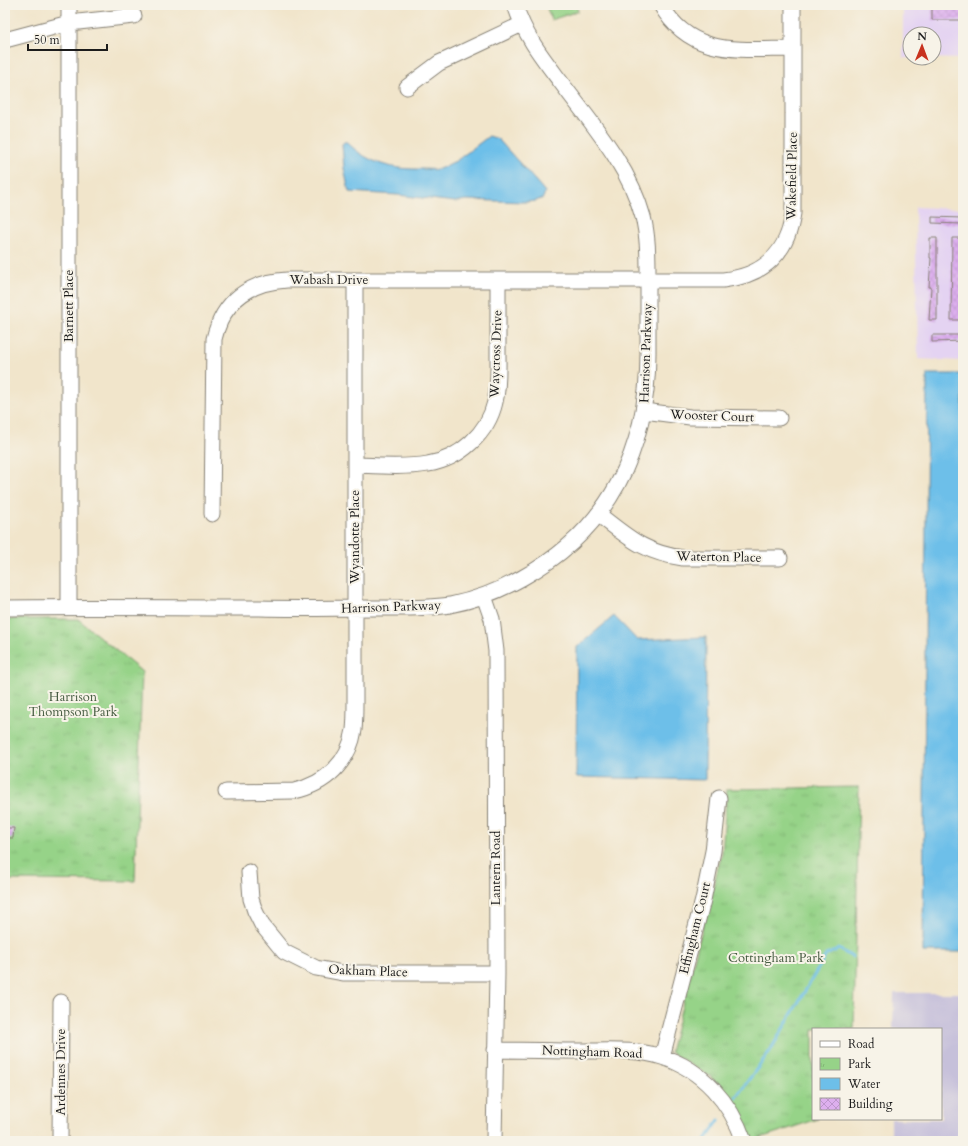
<svg xmlns="http://www.w3.org/2000/svg" width="968" height="1146" viewBox="0 0 968 1146" font-family="Cardo,serif">
<defs>
<pattern id="park-tufts" width="24" height="20" patternUnits="userSpaceOnUse"><rect width="24" height="20" fill="#96d388"/><path d="M3 7l-1-3M5 7V3M7 7l1-3M15 17l-1-3M17 17v-4M19 17l1-3" fill="none" stroke="#81b575"/></pattern>
<pattern id="building-cross-hatch" width="8" height="8" patternUnits="userSpaceOnUse"><rect width="8" height="8" fill="#ddafee"/><path d="M0 0l8 8M0 8l8-8" fill="none" stroke="#bd96cc"/></pattern>
</defs>
<rect width="100%" height="100%" fill="#f7f3e8"/>
<filter id="ink" filterUnits="userSpaceOnUse"><feTurbulence type="fractalNoise" baseFrequency=".025" numOctaves="2"/><feDisplacementMap in="SourceGraphic" scale="8" xChannelSelector="R" yChannelSelector="G"/><feConvolveMatrix kernelMatrix="1 2 1 2 8 2 1 2 1" color-interpolation-filters="sRGB"/></filter>
<filter id="wash" filterUnits="userSpaceOnUse"><feTurbulence type="fractalNoise" baseFrequency=".012" numOctaves="4" result="noise"/><feDisplacementMap in="SourceGraphic" scale="16" xChannelSelector="R" yChannelSelector="G"/><feGaussianBlur stdDeviation="0.9" result="paint"/><feColorMatrix in="noise" values="0 0 0 0 0 0 0 0 0 0 0 0 0 0 0 0 0 1.4 0 .05"/><feComposite in="paint" operator="in"/></filter>
<g filter="url(#wash)">
<rect width="100%" height="100%" fill="#f1e5cb"/>
<path fill="#e4d3f2" d="M903 5H963V59L925 58H934V34H910V58H903Z
M915 207 963 209V361L918 359Z"/>
<path fill="#c6c0da" d="M894 993H963V1141H891V1119H941V1029H893Z"/>
<path fill="url(#park-tufts)" stroke="#597852" d="M546 5H576L578 11 551 20Z
M5 619H78L142 672 135 881 5 880Z
M859 787 854 1029H813V1119H818L751 1141 736 1108 711 1077 670 1052 722 853 727 789Z"/>
<path fill="#6dbfe9" stroke="#446e82" d="M489 136 498 139 541 187 545 192 543 198 536 201 526 202 466 200 455 202 398 195 349 192 344 168 342 144 344 142H347C368 164 394 170 423 169 428 169 434 170 439 169 445 167 450 163 456 161Z
M927 374H963V952H923Z
M614 616 637 640 706 637 705 780 576 777 577 647Z"/>
<g fill="none" stroke-linecap="round" stroke-linejoin="round">
<path stroke="#6dbfe9" stroke-width="3" d="M736 1097 770 1051 826 955 839 949 852 957
M705 1141 719 1120"/>
</g>
<g id="blocks">
<path fill="url(#building-cross-hatch)" d="M932 5H963V20H932Z
M932 217 962 218 963 219V224L932 223Z
M930 238H937V320H929L931 287H929L931 258H930Z
M952 238H963V320H951Z
M932 335H963V341L932 342Z
M5 828H14L13 838H5Z"/>
</g>
</g>
<g filter="url(#ink)">
<use href="#blocks" fill-opacity="0" stroke="#868074" stroke-width="1"/>
<g fill="none" stroke-linecap="round" stroke-linejoin="round">
<defs>
<path id="minor" d="M661 5C691 58 741 49 793 49
M5 40 69 23 134 16
M407 87 439 63 450 58 522 24
M644 411 690 417 779 418
M356 465C378 466 406 468 428 464 460 459 488 433 495 402 499 386 498 369 498 353 498 329 498 305 498 280
M212 514 214 339C223 301 249 282 287 280H723C763 276 788 253 793 213V5
M598 514C628 537 644 553 683 558H780
M484 596 492 619 496 651 497 973 494 1141
M69 607V5
M5 608C90 607 175 608 260 608 298 609 335 608 373 608 398 608 424 609 450 605 475 600 499 591 522 578 609 530 648 451 648 353 648 327 648 302 648 276 648 256 648 236 643 217 629 165 591 123 560 81 541 56 525 36 515 5
M226 792 294 791C326 784 349 762 354 730 355 721 355 711 355 702V280
M249 872 251 899 255 911 262 925 284 952 316 968 343 973H497
M495 1050C525 1050 554 1051 584 1051 609 1051 637 1049 662 1057 702 1069 731 1103 744 1141
M662 1057 703 900 713 851 719 798
M60 1141 61 1002"/>
</defs>
<use href="#minor" stroke="#868074" stroke-width="17"/>
<use href="#minor" stroke="#fff" stroke-width="15"/>
</g>
</g>
<g text-anchor="middle" dominant-baseline="central" stroke-width="4" stroke-linejoin="round" paint-order="stroke">
<g font-size="13" fill="#1c1c1c" stroke="#f7f3e8">
<text transform="translate(792 176) rotate(-89)">Wakefield Place</text>
<text x="329" y="280">Wabash Drive</text>
<text transform="translate(69 306) rotate(-90)">Barnett Place</text>
<text transform="translate(646 353) rotate(-88)">Harrison Parkway</text>
<text transform="translate(496 354) rotate(-88)">Waycross Drive</text>
<text transform="translate(712 416) rotate(2)">Wooster Court</text>
<text transform="translate(355 537) rotate(-90)">Wyandotte Place</text>
<text transform="translate(719 557) rotate(1)">Waterton Place</text>
<text transform="translate(391 607) rotate(-2)">Harrison Parkway</text>
<text transform="translate(496 868) rotate(-90)">Lantern Road</text>
<text transform="translate(695 928) rotate(-76)">Effingham Court</text>
<text transform="translate(368 971) rotate(2)">Oakham Place</text>
<text transform="translate(592 1052) rotate(2)">Nottingham Road</text>
<text transform="translate(61 1072) rotate(-90)">Ardennes Drive</text>
</g>
<g font-size="13" fill="#475c42" stroke="#f7f3e8">
<text x="73" y="697">Harrison<tspan x="73" dy="15">Thompson Park</tspan></text>
<text x="776" y="958">Cottingham Park</text>
</g>
</g>
<rect width="968" height="1146" fill="none" stroke="#f7f3e8" stroke-width="20"/>
<rect x="812" y="1028" width="130" height="92" fill="#f7f3e8" stroke="#9f9d96"/>
<rect x="820" y="1041" width="20" height="6" fill="#ffffff" stroke="#9f9d96"/>
<text x="848" y="1048" font-size="12" fill="#1c1c1c">Road</text>
<rect x="820" y="1058" width="20" height="12" fill="url(#park-tufts)" stroke="#9f9d96"/>
<text x="848" y="1068" font-size="12" fill="#1c1c1c">Park</text>
<rect x="820" y="1078" width="20" height="12" fill="#6dbfe9" stroke="#9f9d96"/>
<text x="848" y="1088" font-size="12" fill="#1c1c1c">Water</text>
<rect x="820" y="1098" width="20" height="12" fill="url(#building-cross-hatch)" stroke="#9f9d96"/>
<text x="848" y="1108" font-size="12" fill="#1c1c1c">Building</text>
<g transform="translate(922 46) rotate(1)"><circle r="19" fill="#f7f3e8" stroke="#9f9d96"/>
<path d="M0-3L7 15L0 10L-7 15Z" fill="#c8321e"/>
<text y="-6" font-size="11" font-weight="bold" text-anchor="middle" fill="#1c1c1c">N</text>
</g>
<path d="M28 44v6h79v-6" fill="none" stroke="#1c1c1c" stroke-width="2"/>
<text x="34" y="44" font-size="12" fill="#1c1c1c" stroke="#f7f3e8" stroke-width="3" paint-order="stroke">50 m</text>
</svg>
